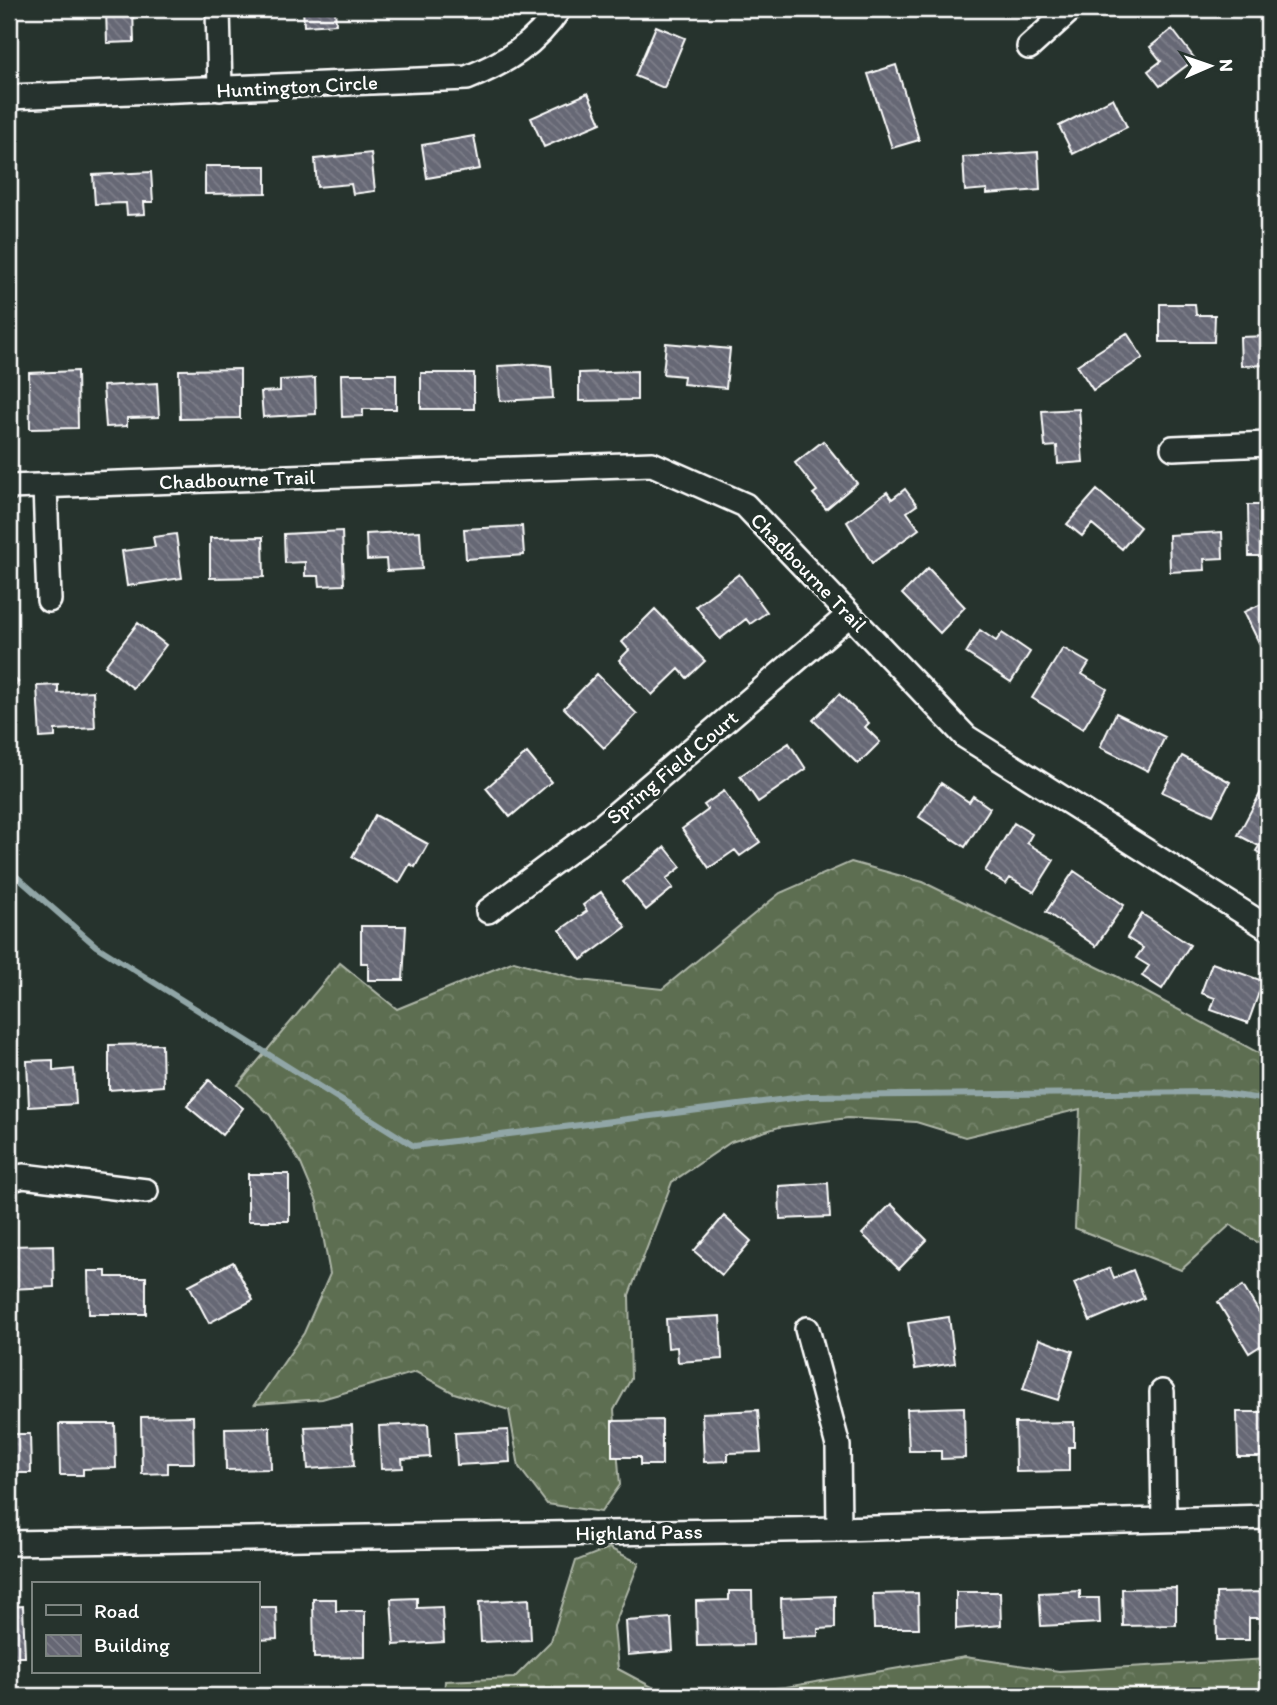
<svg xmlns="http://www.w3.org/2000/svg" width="1277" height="1705" viewBox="0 0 1277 1705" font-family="Itim,sans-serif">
<defs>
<pattern id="forest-crowns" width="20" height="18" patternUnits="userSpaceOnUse" patternTransform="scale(1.75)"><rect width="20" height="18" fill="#5d6e51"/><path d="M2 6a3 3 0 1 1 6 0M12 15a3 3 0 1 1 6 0" fill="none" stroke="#75846b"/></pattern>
<pattern id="building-back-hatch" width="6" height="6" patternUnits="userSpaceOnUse" patternTransform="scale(1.75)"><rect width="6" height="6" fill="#666774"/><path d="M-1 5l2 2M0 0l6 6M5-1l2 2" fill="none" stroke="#7d7e89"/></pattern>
</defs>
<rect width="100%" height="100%" fill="#26332d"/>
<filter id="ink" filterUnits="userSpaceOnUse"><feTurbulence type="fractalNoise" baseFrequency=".0143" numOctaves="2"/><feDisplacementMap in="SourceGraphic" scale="14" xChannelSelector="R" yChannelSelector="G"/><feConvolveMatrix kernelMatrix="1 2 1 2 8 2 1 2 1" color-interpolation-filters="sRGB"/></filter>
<g filter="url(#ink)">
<path fill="url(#forest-crowns)" stroke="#aeb6a8" stroke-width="2" d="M851 862 923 882 1116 976 1268 1058V1249L1230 1225 1181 1270 1075 1228 1080 1109 965 1137 916 1122 848 1118 779 1127 731 1142 672 1182 629 1295 631 1379 614 1410 620 1485 601 1512 547 1504 519 1467 509 1410 454 1393 416 1372 322 1399 255 1404 304 1333 330 1274 317 1202 301 1164 270 1115 238 1085 340 963 397 1009 514 961 580 980 662 989 780 893Z
M609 1548 639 1563 614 1626 618 1669 669 1696H444L445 1681 514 1678 551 1641 576 1561Z
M965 1657 1059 1671 1268 1659V1696H678L786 1687Z"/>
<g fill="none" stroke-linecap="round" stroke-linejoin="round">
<path stroke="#91a6a7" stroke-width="6" d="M9 870 96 946 414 1146 810 1096 1215 1092 1268 1100"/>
</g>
<path fill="url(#building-back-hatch)" stroke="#fff" stroke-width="2" d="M106 9H133L134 42 107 43Z
M303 9H335L336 24 304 26Z
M656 26 685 38 664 88 635 76Z
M1172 29 1195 59 1160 86 1148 71 1161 61 1150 47Z
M896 65 919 140 892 148 868 74Z
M588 93 601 123 544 147 531 118Z
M1113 98 1127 127 1073 154 1059 126Z
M474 136 480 169 427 178 422 145Z
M1038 152 1040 190 987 194V189L965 191 963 157Z
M371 153 375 191 353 194 351 184 317 187 315 159Z
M205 166H266V193L205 194Z
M151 172 153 202H144L145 214 127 215 126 203 95 204 93 175Z
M1160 304H1195L1196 315H1215L1214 342H1160Z
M1127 333 1143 358 1093 390 1077 365Z
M1268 336V365L1241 366 1240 337Z
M666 343 730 349 726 388 683 384 684 376 663 374Z
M534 364 551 366 553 398 500 401 498 366Z
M240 369V418L180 419 179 370Z
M77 371 78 428 30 429 29 373Z
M637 371V400L579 401V373Z
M421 373H474V409H421Z
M341 374H396V409H363V416L342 417Z
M315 378 316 414 263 417 261 392 280 391V380Z
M157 383 159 417 127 418V426L106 427 103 386Z
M1079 409 1083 462 1058 464 1057 446 1045 447 1042 411Z
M823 441 857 483 826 509 813 494 817 491 795 463Z
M905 489 917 505 907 512 919 529 872 563 847 522 887 492 892 499Z
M1097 490 1140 527 1122 549 1092 524 1082 536 1067 524Z
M1248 505H1268V549H1264L1265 556H1249Z
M522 526 524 555 466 559 464 529Z
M342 531 344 585 320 586 319 576H305V562L285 563 284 534Z
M420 531 422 569 387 571 386 559 367 560 366 534Z
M1222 532 1223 558 1204 559 1205 570 1170 572 1169 535Z
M176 534 182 578 127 586 122 551 155 547 153 537Z
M263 537 264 577 210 578V538Z
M928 568 965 607 940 633 902 594Z
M739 574 767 612 750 624 746 619 720 639 696 606Z
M1268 601V661L1244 612Z
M655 609 705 661 687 678 679 669 652 695 619 660 629 650 622 642Z
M138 623 166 645 133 688 105 666Z
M980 630 996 641 1002 633 1030 652 1011 682 966 653Z
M1063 648 1089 663 1082 674 1107 689 1083 729 1032 698Z
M9 673 18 682 9 692Z
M597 674 637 714 604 748 564 708Z
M58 685V693L93 691 95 728 55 730V737L40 738 37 686Z
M839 694 869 723 865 727 880 742 858 764 813 720Z
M1116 713 1165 737 1148 771 1100 747Z
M789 743 806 769 758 802 740 776Z
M527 753 551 782 510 817 486 788Z
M1182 756 1230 782 1213 815 1162 792Z
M941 783 969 802 973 796 990 808 965 847 919 817Z
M1262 790 1268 793V858L1256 851 1259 846 1238 835Z
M724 791 760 842 740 856 735 850 709 868 682 829 708 810 704 805Z
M375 815 428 844 415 867 410 864 399 883 352 857Z
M1014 823 1032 834 1027 843 1054 860 1034 892 1010 878 1006 884 985 871Z
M665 847 681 867 666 879 673 888 646 910 623 882Z
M1074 871 1124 905 1096 946 1046 912Z
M601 892 626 927 581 960 560 930 587 911 583 905Z
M1142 914 1190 945 1162 989 1142 976 1149 966 1136 958 1143 948 1127 938Z
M361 926H406L403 980H368V963H361Z
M1212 963 1263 981 1248 1023 1211 1010 1215 998 1201 993Z
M162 1044 163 1086 109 1090V1045Z
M53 1060V1071L74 1069 76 1104 29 1107 27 1061Z
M209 1080 243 1108 222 1135 187 1106Z
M248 1174H289V1221H248Z
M828 1183 830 1217 780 1219 779 1186Z
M891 1204 927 1240 899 1269 862 1234Z
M724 1216 751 1241 722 1275 694 1251Z
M53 1245 54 1287 9 1289V1246Z
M233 1262 253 1300 209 1323 189 1285Z
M1110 1268 1114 1278 1133 1270 1144 1298 1090 1321 1074 1283Z
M88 1271H106V1277H146V1314H89Z
M1243 1286 1268 1327V1341L1249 1353 1218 1302Z
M720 1316 722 1359 678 1362 677 1347 668 1348 666 1319Z
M949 1317 955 1363 915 1369 908 1323Z
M1039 1339 1073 1351 1058 1400 1023 1389Z
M964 1407 965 1458 941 1459V1451H909L907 1409Z
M758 1410 761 1452 728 1453V1461L704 1462 702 1413Z
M1237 1412H1268V1450H1260L1261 1457H1238Z
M193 1416 194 1463H168V1473L142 1474 141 1417Z
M662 1420V1465H640V1457H612V1421Z
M1074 1422V1447H1069V1471L1016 1472 1015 1423Z
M59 1424H115L116 1468 83 1469V1475H60Z
M428 1424 430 1457 402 1459 403 1468 381 1469 379 1426Z
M352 1425 354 1466 308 1469 305 1427Z
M270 1427 271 1469 226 1470 225 1428Z
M508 1430 510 1462 457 1465 455 1433Z
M9 1434H30L31 1473H9Z
M1176 1588V1625L1123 1626 1122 1589Z
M729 1591H752L753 1645 697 1646 696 1601 729 1600Z
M1080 1591V1598H1099L1100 1623 1041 1626 1039 1593Z
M956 1592H1000L1001 1625 956 1629Z
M1268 1592V1618H1249V1640H1217L1216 1593Z
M918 1593 919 1628H874L873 1594Z
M835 1596V1628L818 1629V1636L782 1637 781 1598Z
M417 1598V1608L442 1607 444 1642 394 1645 391 1599Z
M313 1599H336V1611H365V1657L314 1658Z
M529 1599 531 1640 481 1642 479 1602Z
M23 1606 25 1657H9V1607Z
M257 1607H276L277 1639 257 1640Z
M671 1618 673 1651 628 1655 626 1621Z"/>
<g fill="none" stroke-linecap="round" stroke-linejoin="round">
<defs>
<path id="minor" d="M218 9 220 89
M1029 47 1071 9
M9 97 467 78C507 62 535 44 559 9
M1173 448 1268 444
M45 486 49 600
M9 487 652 464 745 505 966 737 1268 928
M488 911 601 827 849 615
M9 1180 23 1176 146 1191
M807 1329 838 1446 839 1529
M1162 1392 1164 1519
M9 1543 839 1529 1268 1517"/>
</defs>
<use href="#minor" stroke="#fff" stroke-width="28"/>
<use href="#minor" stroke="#26332d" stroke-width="23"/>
</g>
</g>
<g text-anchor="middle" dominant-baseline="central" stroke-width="7" stroke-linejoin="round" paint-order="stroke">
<g font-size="21" fill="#fff" stroke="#26332d">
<text transform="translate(297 86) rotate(-3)">Huntington Circle</text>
<text transform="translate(237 479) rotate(-2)">Chadbourne Trail</text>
<text transform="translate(809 572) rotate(46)">Chadbourne Trail</text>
<text transform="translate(672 767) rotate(-40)">Spring Field Court</text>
<text transform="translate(639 1532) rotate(-1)">Highland Pass</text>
</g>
</g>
<rect width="1277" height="1705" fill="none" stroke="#26332d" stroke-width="35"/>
<rect x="18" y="18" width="1242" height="1670" fill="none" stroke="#fff" stroke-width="2.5" filter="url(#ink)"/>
<rect x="32" y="1582" width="228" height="91" fill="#26332d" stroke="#7d8581" stroke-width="2"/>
<rect x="46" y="1605" width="35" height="10" fill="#26332d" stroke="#7d8581" stroke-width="2"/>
<text x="94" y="1618" font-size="21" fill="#ffffff">Road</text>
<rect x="46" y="1635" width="35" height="21" fill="url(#building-back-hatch)" stroke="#7d8581" stroke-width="2"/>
<text x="94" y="1652" font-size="21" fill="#ffffff">Building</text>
<g transform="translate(1210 66) rotate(88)" stroke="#26332d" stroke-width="5" paint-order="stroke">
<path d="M0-5L12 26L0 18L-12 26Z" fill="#ffffff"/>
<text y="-10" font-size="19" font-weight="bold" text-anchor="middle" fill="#ffffff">N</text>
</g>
</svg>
